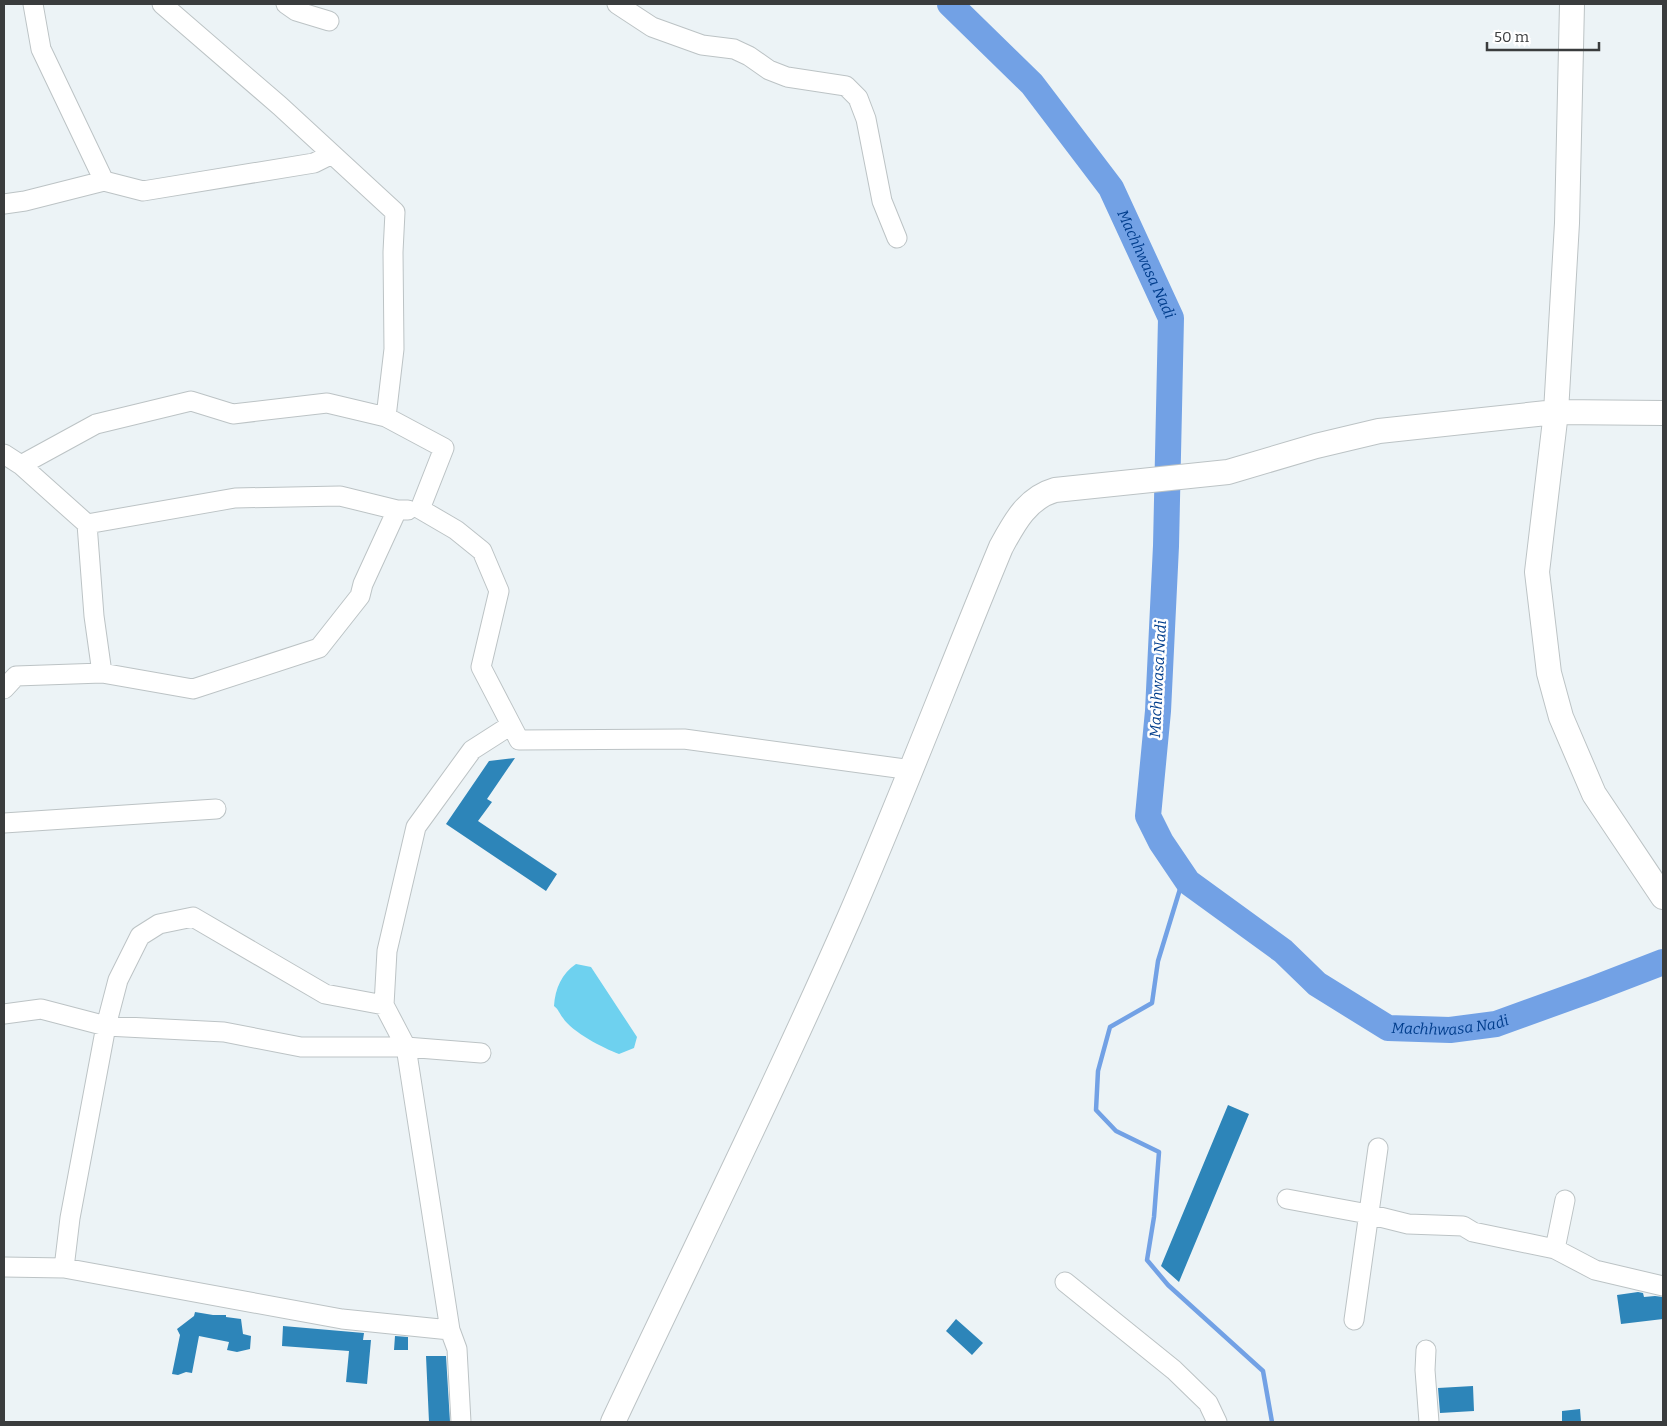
<svg xmlns="http://www.w3.org/2000/svg" width="1667" height="1426" viewBox="0 0 1667 1426" font-family="Bitter,serif">
<rect width="100%" height="100%" fill="#ecf3f6"/>
<path fill="#6ed1ef" d="M576 964 591 967 637 1037 634 1048 619 1054C603 1048 572 1032 563 1018 559 1013 559 1010 554 1006 555 989 562 973 576 964Z"/>
<g fill="none" stroke-linecap="round" stroke-linejoin="round">
<path stroke="#72a1e5" stroke-width="4.5" d="M1184 876 1158 961 1152 1003 1110 1027 1098 1071 1096 1110 1116 1131 1159 1152 1154 1217 1147 1260 1168 1285 1263 1371 1272 1422"/>
<path stroke="#72a1e5" stroke-width="26" id="s1" d="M950 4 1032 84 1111 188 1171 318 1166 546 1158 711 1148 816 1161 842 1188 882 1283 951 1317 984 1388 1028 1450 1030 1496 1024 1593 989 1663 962"/>
</g>
<path fill="#2d85b9" d="M515 758 487 799 492 802 478 821 557 874 546 891 446 824 489 761Z
M1228 1105 1249 1114 1179 1282 1161 1266Z
M1638 1292 1643 1293 1644 1297 1655 1296 1663 1297V1319L1621 1324 1617 1295Z
M195 1312 213 1315H226V1317L241 1319 243 1334 251 1336 250 1349 237 1352 227 1350 229 1342 199 1336 192 1373 186 1372 178 1375 172 1374 180 1335 177 1329 194 1316Z
M956 1319 983 1343 972 1355 946 1331Z
M283 1326 364 1333 363 1340H371L367 1384 346 1382 349 1351 282 1346Z
M395 1336 408 1337V1350H394Z
M426 1356H446L450 1422H429Z
M1473 1386 1474 1411 1440 1413 1438 1388Z
M1580 1409 1581 1422H1562V1411Z"/>
<g fill="none" stroke-linecap="round" stroke-linejoin="round">
<defs>
<path id="minor" d="M33 4 41 49 104 181
M162 4 280 106 395 212 393 252 394 349 386 417 444 448 420 509 456 530 482 551 499 591 481 667 519 740 684 739 912 770
M286 4 296 11 329 21
M617 4 652 27 702 45 734 49 749 56 769 70 787 77 846 86 858 98 866 119 882 201 897 238
M4 204 25 201 104 181 143 191 314 163 332 154
M4 454 21 465 87 524 94 616 102 673
M21 465 96 424 191 401 233 414 327 403 386 417
M87 524 235 498 340 496 397 510H408
M4 689 16 676 102 673 193 689 319 648 360 596 363 584 397 510
M4 823 216 809
M4 1014 41 1009 106 1026 224 1032 301 1047H406L481 1053
M1287 1199 1368 1214 1408 1224 1463 1226 1473 1232 1555 1249 1595 1270 1663 1286
M1555 1249 1565 1200
M4 1267 64 1268 342 1319 450 1330 406 1047 384 1005 387 951 416 827 472 750 511 725
M64 1268 70 1218 106 1026 118 980 140 936 159 924 193 917 325 994 384 1005
M1065 1282 1174 1370 1208 1403 1217 1422
M1354 1320 1378 1148
M450 1330 457 1349 461 1422
M1426 1350 1425 1370 1429 1422"/>
<path id="major" d="M1572 4 1567 223 1556 412 1537 572 1549 673 1561 717 1594 794 1663 897
M613 1422C692 1254 775 1087 850 916 903 794 950 670 1001 547 1014 523 1027 498 1055 490L1228 472 1316 446 1379 431 1556 412 1663 413"/>
</defs>
<use href="#minor" stroke="#bcc3c5" stroke-width="21"/>
<use href="#major" stroke="#bcc3c5" stroke-width="26"/>
<use href="#minor" stroke="#fff" stroke-width="19"/>
<use href="#major" stroke="#fff" stroke-width="24"/>
</g>
<g text-anchor="middle" dominant-baseline="central" stroke-width="5" stroke-linejoin="round" paint-order="stroke">
<g font-size="15" font-style="italic" fill="#003d8c" stroke="#fff">
<text stroke="none"><textPath href="#s1" startOffset="329">Machhwasa Nadi</textPath></text>
<text transform="translate(1158 679) rotate(-87)">Machhwasa Nadi</text>
<text stroke="none"><textPath href="#s1" startOffset="1275">Machhwasa Nadi</textPath></text>
</g>
</g>
<rect width="1667" height="1426" fill="none" stroke="#3a3c3d" stroke-width="10"/>
<path d="M1487 42v8h112v-8" fill="none" stroke="#3a3c3d" stroke-width="2.5"/>
<text x="1494" y="42" font-size="15" fill="#3a3c3d" stroke="#ffffff" stroke-width="4" paint-order="stroke">50 m</text>
</svg>
